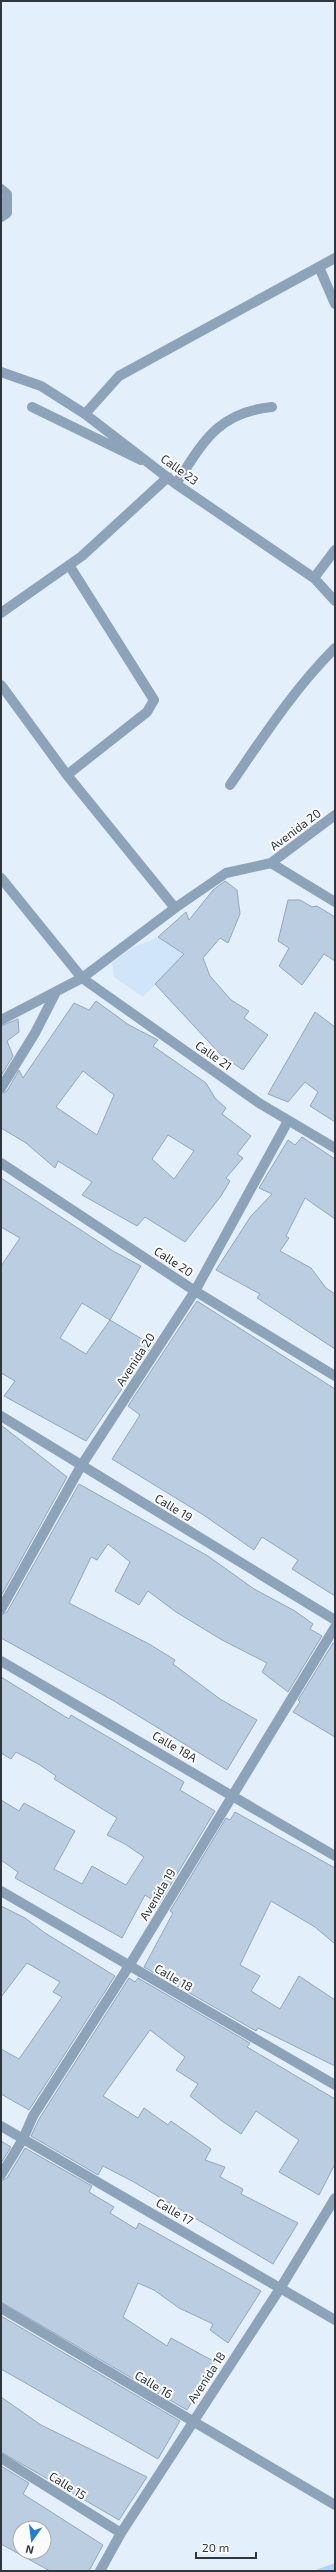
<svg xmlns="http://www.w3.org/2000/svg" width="336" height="2572" viewBox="0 0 336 2572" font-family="'Exo 2',sans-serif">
<rect width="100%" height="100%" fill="#e4effc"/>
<path fill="#d0e4fa" d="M158 937 184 954 143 997 114 977 112 962 134 947Z"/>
<path fill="#afd4fb" d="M335 2563V2571H313Z"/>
<path fill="#bacde1" stroke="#94a7ba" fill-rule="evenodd" d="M225 881 237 890 240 914 228 943 220 938 203 958 210 976 231 1000 249 1011 244 1018 268 1035 243 1070 220 1054 155 984 184 954 158 937 186 912 189 920 213 890Z
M288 900H300L312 907 317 906 335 917V961L324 954 302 985 279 966 289 948 278 941Z
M96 1001 129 1025 158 1040 153 1046 206 1083 215 1098 226 1108 222 1114 251 1136 237 1154 243 1158 226 1178 230 1181 221 1196 185 1242 145 1217 137 1226 82 1195 92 1182 58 1161 55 1168 26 1143 1 1128V1094L7 1091 19 1070 23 1078 74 1003 89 1010ZM83 1071 114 1095 97 1135 56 1107ZM168 1135 194 1151 174 1179 152 1159Z
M315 1012 335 1027V1122L310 1106 318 1092 305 1082 288 1102 268 1094Z
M18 1019 19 1032 7 1041 13 1056 1 1076V1026Z
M302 1137 335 1159V1219L305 1198 286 1236 289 1238 280 1251 311 1268 326 1288 335 1294V1349L257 1298 260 1294 216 1270 251 1216 272 1194 259 1188 288 1140 295 1145Z
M1 1178 113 1251 141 1266 110 1320 152 1345 86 1441 4 1396 15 1381 1 1373V1266L20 1238 1 1227ZM82 1303 110 1320 86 1354 60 1338Z
M197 1301 335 1389V1596L292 1569 298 1560 262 1537 254 1550 202 1514 112 1459 140 1415 128 1406Z
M1 1425 67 1477 1 1596Z
M79 1484 208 1556 254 1589 295 1611 313 1624 310 1629 322 1636 288 1692 262 1672 267 1663 222 1640 176 1612 148 1591 139 1605 115 1591 130 1562 108 1544 97 1560 91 1557 69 1603 149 1644 175 1660 173 1664 220 1699 257 1720 227 1770 114 1701 1 1638V1615L7 1612Z
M333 1643 335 1644V1737L293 1712 300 1702 298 1700Z
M1 1677 69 1719 71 1715 184 1782 180 1790 215 1811 159 1904 145 1895 122 1938 15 1878 18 1872 1 1860V1800L19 1811 24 1803 75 1831 54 1869 82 1884 92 1866 126 1885 144 1857 125 1844 107 1835 117 1818 54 1779 56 1776 40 1765 16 1752 11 1759 1 1753Z
M235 1812 335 1868V1944L315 1927 271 1901 240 1965 260 1976 251 1991 280 2009 299 1976 335 2000V2066L258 2028 256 2031 144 1967 173 1913 170 1911 226 1818 230 1820Z
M1 1906 25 1918 45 1933 115 1976 29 2110 1 2094V2049L19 2059 62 1997 53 1992 60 1982 27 1963 1 1997Z
M129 1978 135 1982 138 1978 250 2043 247 2047 335 2099V2164L319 2195 279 2172 299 2140 256 2111 241 2134 222 2121 190 2096 198 2084 176 2070 185 2057 150 2030 103 2096 138 2118 144 2108 168 2125 171 2121 211 2149 205 2160 225 2167 220 2177 243 2189 241 2194 298 2223 273 2264 132 2181 103 2166 98 2175 31 2136 39 2119Z
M1 2141 11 2147 1 2163Z
M25 2148 92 2186 89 2192 114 2207 110 2213 136 2229 139 2223 261 2291 228 2343 210 2330 213 2324 179 2308 154 2290 138 2283 123 2317 167 2346 171 2338 215 2362 187 2410 1 2302V2181L7 2178Z
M1 2316 180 2421 158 2459 1 2369Z
M1 2397 41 2425 147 2477 119 2520 1 2452Z
M1 2466 29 2483 23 2494 103 2545 89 2571H50L1 2544ZM20 2528H44V2552H20Z"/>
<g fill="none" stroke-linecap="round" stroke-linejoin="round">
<path stroke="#8da3ba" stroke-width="10" d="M1 189 7 194V213L1 217
M319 267 335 304
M1 372 41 386 85 414 176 484 314 578 335 601
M32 407 141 460
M85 414 119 376 335 258
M176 484C203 442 218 412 272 407
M314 578 335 550
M1 613 82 556 168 477
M1 685 67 775 175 908
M67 775 147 712 154 700 69 565
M230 785C263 737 294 689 335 648
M271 863 335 902
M1 878 82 978 259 1103 335 1148
M1 1020 82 978 175 908 226 873 271 863 335 815
M1 1088 35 1033 56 992
M1 1163 195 1291 335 1376
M1 1416 335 1620
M1 1609 81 1466 195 1291 288 1121
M1 1661 335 1856
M1 1891 335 2085
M1 2126 335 2320
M1 2175 23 2139 33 2116 129 1966 335 1627
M1 2308 335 2505
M1 2458 121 2533
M100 2571 121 2533 281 2287 335 2198"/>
</g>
<g text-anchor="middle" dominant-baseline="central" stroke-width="4" stroke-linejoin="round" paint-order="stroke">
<g font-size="12" fill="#2f363e" stroke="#fbfbfb">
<text transform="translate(180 469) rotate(36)">Calle 23</text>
<text transform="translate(295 829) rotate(-37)">Avenida 20</text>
<text transform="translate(214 1055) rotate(35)">Calle 21</text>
<text transform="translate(174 1261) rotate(33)">Calle 20</text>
<text transform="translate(135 1359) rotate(-57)">Avenida 20</text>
<text transform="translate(174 1507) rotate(31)">Calle 19</text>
<text transform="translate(175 1746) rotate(30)">Calle 18A</text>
<text transform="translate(157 1894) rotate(-59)">Avenida 19</text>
<text transform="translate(174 1977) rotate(30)">Calle 18</text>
<text transform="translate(175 2211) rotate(30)">Calle 17</text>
<text transform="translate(206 2377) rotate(-57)">Avenida 18</text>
<text transform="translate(154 2384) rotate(31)">Calle 16</text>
<text transform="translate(68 2485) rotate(32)">Calle 15</text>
</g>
</g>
<rect width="336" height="2572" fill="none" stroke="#2f363e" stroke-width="4"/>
<g transform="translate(32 2540) rotate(194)"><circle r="19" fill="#fbfbfb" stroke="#a9acaf"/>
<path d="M0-3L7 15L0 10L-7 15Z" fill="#277ecc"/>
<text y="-6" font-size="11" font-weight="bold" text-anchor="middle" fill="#2f363e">N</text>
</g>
<path d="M196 2552v6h60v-6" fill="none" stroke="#2f363e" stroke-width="2"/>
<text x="202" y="2552" font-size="12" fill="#2f363e" stroke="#fbfbfb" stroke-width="3" paint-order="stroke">20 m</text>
</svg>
